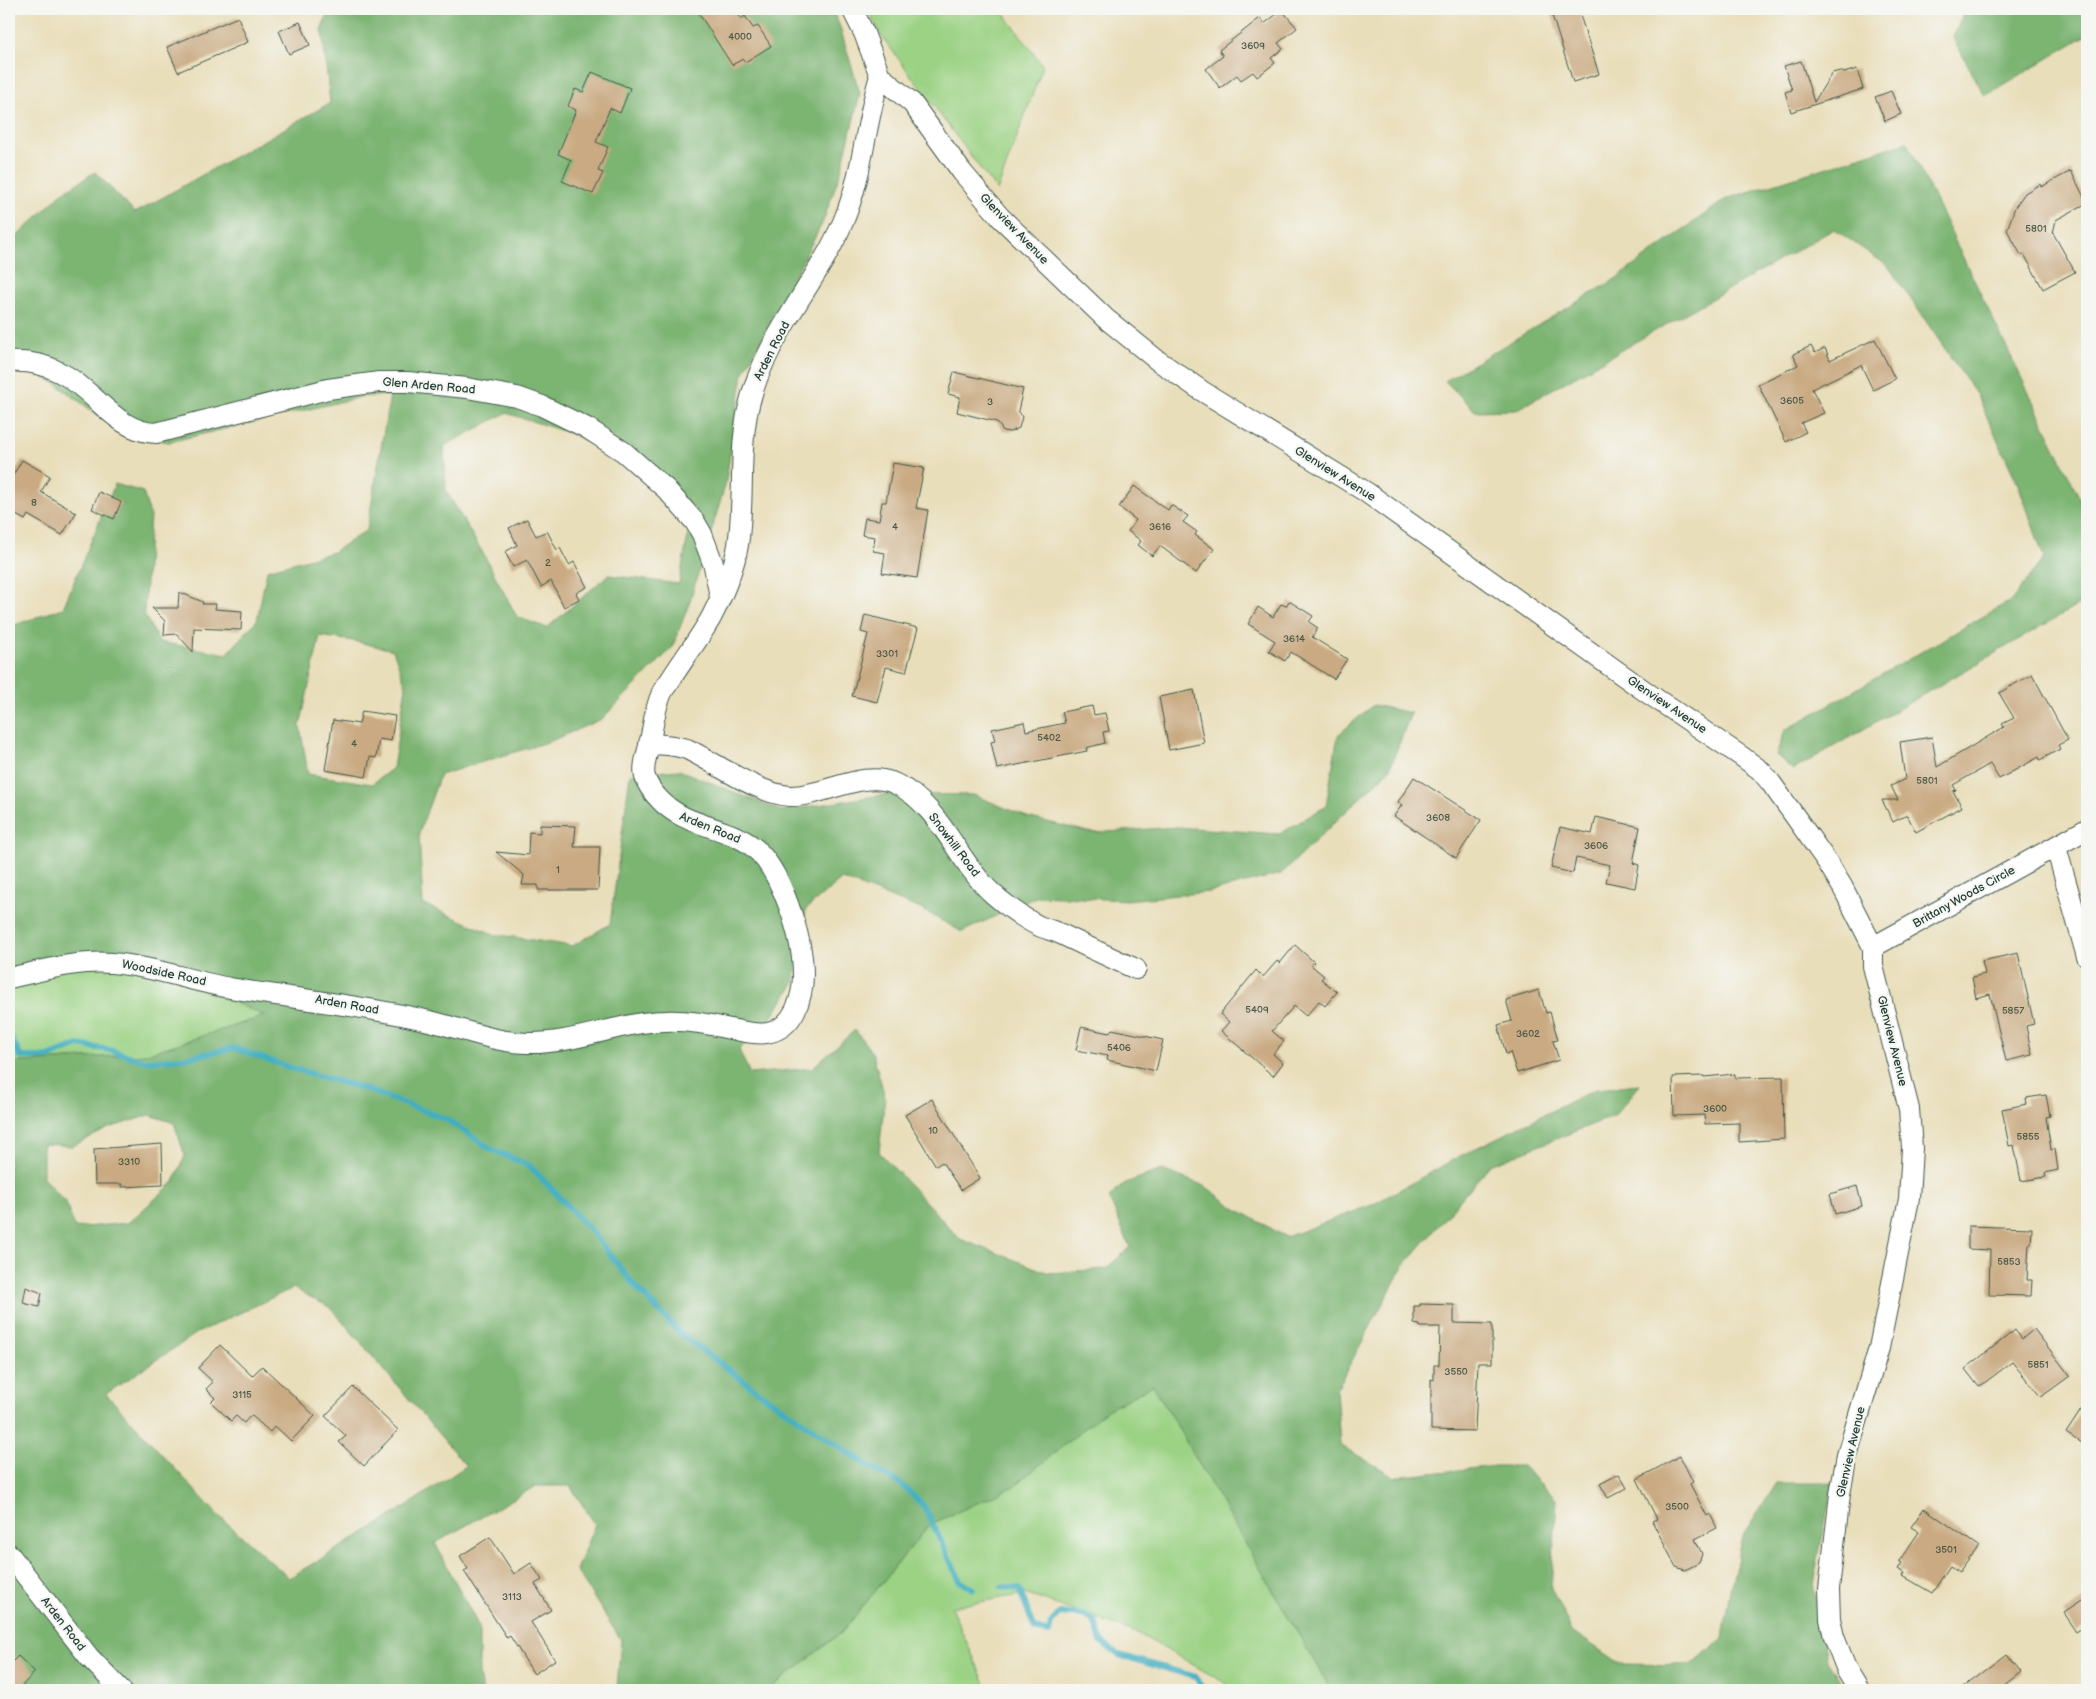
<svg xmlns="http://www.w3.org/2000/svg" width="2096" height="1699" viewBox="0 0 2096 1699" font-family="'Balsamiq Sans',sans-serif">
<rect width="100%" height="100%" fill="#f6f6f2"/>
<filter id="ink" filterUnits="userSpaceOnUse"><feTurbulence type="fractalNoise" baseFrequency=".02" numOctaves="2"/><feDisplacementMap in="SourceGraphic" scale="10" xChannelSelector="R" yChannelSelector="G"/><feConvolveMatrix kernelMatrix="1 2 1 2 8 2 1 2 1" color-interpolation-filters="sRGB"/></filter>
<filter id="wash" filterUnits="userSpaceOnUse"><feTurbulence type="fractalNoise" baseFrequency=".0096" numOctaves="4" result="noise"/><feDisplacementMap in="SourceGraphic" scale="20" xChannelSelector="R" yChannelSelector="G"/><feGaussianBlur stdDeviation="1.12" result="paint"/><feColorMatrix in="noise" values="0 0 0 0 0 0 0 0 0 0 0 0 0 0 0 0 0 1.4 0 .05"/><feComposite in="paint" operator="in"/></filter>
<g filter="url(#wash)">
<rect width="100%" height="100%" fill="#e9deba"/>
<path fill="#9bd284" stroke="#5d885c" d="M868 9H1001L1043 66 997 191 880 34Z
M130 956 265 1016 146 1054 9 1063V984L37 960Z
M1153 1385 1331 1690H1223L1227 1684 1137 1633 1025 1594 951 1607 988 1690H768L842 1632 929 1525 1014 1486 1107 1410Z"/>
<path fill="#7cb472" stroke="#4e7853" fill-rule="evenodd" d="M329 9H832L840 27 860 94 841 171 822 224 743 374 725 486 689 604 672 648 602 719 551 741 440 775 419 833 423 904 493 934 572 946 610 924 630 774 679 770 781 811 888 794 974 795 1027 817 1093 833 1177 827 1280 834 1326 806 1338 735 1373 705 1411 713 1389 770 1281 874 1209 892 1127 900 1038 896 962 932 921 909 842 879 806 909 794 984 770 1019 739 1050 750 1074 812 1068 855 1030 873 1054 885 1097 879 1152 960 1239 1049 1273 1106 1269 1130 1247 1109 1198 1125 1183 1162 1170 1205 1186 1235 1208 1286 1237 1372 1205 1462 1155 1596 1089 1640 1085 1614 1116 1490 1165 1402 1268 1336 1390 1340 1445 1395 1477 1495 1466H1522L1557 1499 1551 1589 1572 1631 1620 1664 1690 1665 1723 1638 1730 1590 1744 1533 1777 1483H1833L1813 1584 1827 1660 1846 1690H1331L1153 1385 1107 1410 1014 1486 929 1525 842 1632 768 1690H605L617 1687 621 1640 576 1570 595 1524 570 1486H536L435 1543 479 1627V1676L482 1690H9V1063L146 1054 265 1016 130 956 37 960 9 984V627L63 608 115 484 143 492 150 515 144 614 159 642 227 654 257 620 267 570 333 552 367 530 390 395 361 397 169 442 123 434 55 383 23 368 9 370V244L62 193 95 172 135 213 330 103 322 29ZM506 413 573 434 624 462 690 524 679 584 608 575 547 628 517 617 484 555 446 491 444 446ZM320 636 353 641 393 650 406 686 393 768 372 784 308 774 300 726ZM150 1115 174 1123 185 1156 174 1182 128 1223 75 1228 66 1203 43 1178V1144L73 1146 109 1128ZM293 1288 331 1308 466 1466 387 1519 289 1578 217 1514 106 1394 197 1333Z
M1965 9H2087V35L1985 96 1953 38Z
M1907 142 2087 513V600L1793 770 1776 755 1785 730 2012 600 2044 558 2020 489 1978 397 1888 266 1834 229 1516 410 1475 411 1445 381 1614 280 1726 199Z"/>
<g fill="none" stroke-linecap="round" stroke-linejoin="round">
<path stroke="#42afc0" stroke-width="6" d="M9 1034 21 1057H48L78 1045 110 1050 145 1061 185 1058 234 1048 291 1068 365 1089 446 1119 491 1149 530 1166 593 1233 633 1284 683 1336 759 1392 865 1464 901 1484 924 1506 960 1581 973 1589
M1002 1587 1019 1589 1035 1629 1049 1633 1051 1623 1060 1613C1090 1617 1093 1609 1101 1642L1119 1655 1196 1677 1203 1690"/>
</g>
<g id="blocks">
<path fill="#c9aa82" d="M696 9H735L741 19 745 16 753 28 758 26 771 46 745 62 743 59 732 65Z
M1550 9H1578L1599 74 1573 82Z
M1282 10 1297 28 1278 43 1283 49 1271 58 1275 63 1257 77 1253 72 1241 80 1237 75 1220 88 1206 69 1223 56 1219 50 1260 18 1264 24Z
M238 17 248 42 178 72 167 47Z
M300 22 310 45 289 54 279 31Z
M1801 61 1814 102 1832 73 1840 71 1844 73 1857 69 1863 89 1791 112 1785 92 1792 90 1784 66Z
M592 72 630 88 620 113 610 108 596 142 608 147 598 171 603 173 593 194 562 181 571 160 558 154 576 110 568 106 575 89 583 92Z
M1891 91 1901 114 1885 121 1875 97Z
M2071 171 2087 203 2056 220 2053 233 2075 272 2043 289 2024 254 2021 255 2007 230 2015 207 2025 193 2040 184 2041 187Z
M1875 339 1895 379 1873 390 1861 365 1812 389 1824 413 1801 423 1806 432 1786 442 1758 384 1798 365 1793 354 1811 346 1815 353 1825 348 1830 360Z
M954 372 1023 389 1018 411 1022 417 1019 428 1010 432 1003 431 997 422 957 412 960 397 948 394Z
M22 460 50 476 41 492 76 513 62 535 28 515 25 520 9 511V478L12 477Z
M893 463 924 468 916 508 928 510 917 578 882 573 885 553 873 551 875 537 862 535 865 518 879 520 882 502H886Z
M1134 486 1168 510 1171 505 1188 516 1183 522 1197 532 1195 535 1214 549 1196 573 1160 546 1152 556 1138 545 1141 541 1128 531 1136 520 1119 507Z
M99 492 121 502 114 519 92 509Z
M527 519 536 536 547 531 557 550 560 548 569 565 574 562 587 587 576 593 579 599 564 607 551 581 541 587 527 560 513 567 505 552 517 545 509 528Z
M179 592 203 602 202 604H216L215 609 242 611 241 630 194 628 193 652 177 634 164 635 165 621 152 608H178Z
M1289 601 1313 616 1309 622 1318 628 1312 637 1347 659 1334 679 1291 652 1285 661 1269 651 1275 641 1248 624 1258 607 1273 617 1281 604 1286 606Z
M865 615 918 628 906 672 886 667 877 702 852 696 868 634 861 632Z
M2032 674 2068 740 2058 745 2060 749 2040 760 2039 757 1999 779 1990 764 1953 785 1956 790 1953 791 1962 807 1916 832 1907 815 1893 822 1882 800H1898L1891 786 1905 779 1900 742 1932 737 1937 767 2004 727 2002 724 2014 718 1999 693Z
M1194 690 1204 743 1169 750 1159 697Z
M1092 706 1094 715 1105 713 1109 731 1103 732 1105 743 1086 748 1087 751 997 769 991 742 995 741 992 729 1024 722 1026 731 1065 723 1062 712Z
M362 711 395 716 391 741 379 739 376 758 370 757 366 777 325 770 333 720 359 724Z
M1414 777 1481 820 1456 858 1394 816 1402 805 1398 802Z
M1596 817 1640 827 1633 863 1639 865 1635 888 1606 882 1610 865 1576 858 1573 873 1551 868 1560 827 1592 834Z
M540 825 576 826 574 847H600L598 890H538V885H522L524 875 496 852 528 855 529 832 540 833Z
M1295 945 1314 962 1311 965 1324 976 1321 979 1337 992 1325 1006 1319 1001 1306 1016 1294 1006 1272 1031 1284 1041 1273 1054 1283 1063 1273 1076 1221 1031 1229 1022 1220 1014 1256 970 1263 977 1277 961 1280 963Z
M2018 953 2034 1024 2026 1026 2032 1055 2006 1061 1990 994 1976 998 1972 977 1985 974 1982 961Z
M1539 990 1546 1013 1550 1012 1558 1040 1553 1041 1559 1060 1517 1073 1510 1052 1506 1054 1498 1025 1512 1021 1506 1000Z
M1081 1027 1109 1033 1112 1029 1163 1040 1156 1071 1107 1060 1108 1056 1076 1050Z
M1735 1074V1078L1783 1077 1784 1139 1739 1142V1123L1705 1124 1704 1115 1674 1116 1673 1077 1704 1076V1077Z
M2046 1095 2050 1116 2046 1117 2051 1150 2055 1149 2058 1170 2045 1173 2046 1177 2021 1181 2014 1145 2009 1146 2002 1109 2027 1104 2026 1098Z
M932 1099 980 1178 961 1190 942 1162 936 1166 905 1115Z
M162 1144 163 1185 122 1187V1184H95L94 1149Z
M1857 1186 1862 1206 1835 1214 1830 1194Z
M1968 1226 2032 1228 2031 1244H2029L2027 1280H2032L2031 1296 1989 1295 1990 1250 1968 1249Z
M26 1287 42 1293 39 1307 23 1303Z
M1420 1304 1454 1305V1323L1492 1324V1363H1478L1475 1431 1431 1430V1379L1434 1380V1365H1439L1440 1327H1420V1325L1414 1324V1306H1420Z
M2034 1329 2070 1376 2041 1397 2012 1362 1979 1387 1965 1369 2015 1330 2022 1339Z
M220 1345 252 1376 262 1366 315 1416 291 1441 275 1426 270 1432 251 1415 244 1423 236 1416 231 1421 211 1402 215 1398 206 1389 213 1382 198 1368Z
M353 1387 398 1430 364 1466 339 1442 346 1436 325 1416Z
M2087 1401V1447L2066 1433Z
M1680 1456 1693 1482 1690 1484 1707 1516 1710 1514 1717 1528 1695 1539 1702 1554 1699 1563 1685 1570 1676 1567 1652 1521 1657 1519 1637 1479Z
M1619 1474 1627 1488 1608 1498 1600 1484Z
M1924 1508 1978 1546 1959 1572 1950 1566 1932 1593 1903 1576 1905 1573 1898 1569 1902 1563 1899 1561 1919 1532 1911 1527Z
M490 1537 514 1574 531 1563 542 1580 535 1584 551 1610 531 1622 555 1660 534 1674 510 1636 507 1638 464 1571 468 1569 460 1556Z
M2087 1597V1625L2076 1632 2063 1613Z
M2007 1654 2021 1672 1998 1690H1960Z
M18 1656 35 1672 18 1690H9V1665Z"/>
</g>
</g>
<g filter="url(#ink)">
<use href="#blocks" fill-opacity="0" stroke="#3d5548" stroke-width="1"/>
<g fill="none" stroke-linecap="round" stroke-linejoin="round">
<defs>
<path id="minor" d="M852 9 864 33 880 76 912 103 962 172 1001 218 1105 318 1157 360 1202 391 1366 492 1649 694 1741 756 1760 770 1771 783 1794 815 1828 863 1843 888 1873 947V966L1909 1109 1912 1148 1909 1199 1879 1348 1847 1455 1840 1494 1829 1589 1830 1619 1834 1637 1847 1670 1859 1690
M9 362C27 361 45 364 61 373 95 390 116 432 156 433L328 389 379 382H408L467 388 517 397 542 406 587 428 624 452 666 489 695 522 702 534 714 566 720 597
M649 743C661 745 676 745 687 749 716 763 758 794 790 796 824 797 864 768 896 784 940 805 958 863 993 894 1007 906 1022 918 1039 926 1046 929 1054 931 1061 934 1086 946 1111 958 1136 969
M2056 847 2087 957
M1873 947 2087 829
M9 978C42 971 76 960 111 963 151 966 191 981 230 988 295 999 361 1005 425 1020 458 1027 492 1042 526 1043 573 1045 618 1022 665 1021 687 1020 709 1024 730 1029 742 1031 755 1035 767 1033 794 1028 803 998 803 974 803 938 781 868 752 846 724 825 685 827 660 800 654 794 648 787 645 777 642 766 648 752 650 741 653 726 655 708 661 695 663 689 668 684 671 679 684 658 700 638 712 616 723 594 734 570 738 545 745 499 738 451 749 405 765 337 816 285 843 222 863 175 865 124 880 76
M9 1554 89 1657 121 1690"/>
</defs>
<use href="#minor" stroke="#3d5548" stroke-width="22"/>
<use href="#minor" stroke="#fff" stroke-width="20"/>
</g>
</g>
<g text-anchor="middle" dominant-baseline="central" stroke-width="4.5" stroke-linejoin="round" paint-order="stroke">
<g font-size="10" fill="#4a5848">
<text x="740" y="37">4000</text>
<text x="1253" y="46">3609</text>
<text x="2036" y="229">5801</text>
<text x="1792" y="401">3605</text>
<text x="990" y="402">3</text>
<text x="34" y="503">8</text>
<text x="895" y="527">4</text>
<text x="1160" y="527">3616</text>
<text x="548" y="563">2</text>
<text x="1294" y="639">3614</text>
<text x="887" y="654">3301</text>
<text x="1049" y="738">5402</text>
<text x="354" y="744">4</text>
<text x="1927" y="781">5801</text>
<text x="1438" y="818">3608</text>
<text x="1596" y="846">3606</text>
<text x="558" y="870">1</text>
<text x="1257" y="1010">5409</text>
<text x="2013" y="1011">5857</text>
<text x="1528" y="1034">3602</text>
<text x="1119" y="1048">5406</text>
<text x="1715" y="1109">3600</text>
<text x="933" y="1131">10</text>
<text x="2028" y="1137">5855</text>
<text x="129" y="1162">3310</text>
<text x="2009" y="1262">5853</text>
<text x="2038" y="1365">5851</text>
<text x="1456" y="1372">3550</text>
<text x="242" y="1395">3115</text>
<text x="1677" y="1507">3500</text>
<text x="1946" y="1550">3501</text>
<text x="512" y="1597">3113</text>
</g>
<g font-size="12" fill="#1f3d34" stroke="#f6f6f2">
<text transform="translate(1014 229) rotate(46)">Glenview Avenue</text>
<text transform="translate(772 351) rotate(-63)">Arden Road</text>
<text transform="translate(429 386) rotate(5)">Glen Arden Road</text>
<text transform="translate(1335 474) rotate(32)">Glenview Avenue</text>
<text transform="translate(1667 705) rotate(34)">Glenview Avenue</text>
<text transform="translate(710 828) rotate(22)">Arden Road</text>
<text transform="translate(954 845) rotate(53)">Snowhill Road</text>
<text transform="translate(1964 897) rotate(-29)">Brittany Woods Circle</text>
<text transform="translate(164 973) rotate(12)">Woodside Road</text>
<text transform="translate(347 1005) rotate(10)">Arden Road</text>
<text transform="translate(1892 1041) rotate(76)">Glenview Avenue</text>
<text transform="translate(1851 1452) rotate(-77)">Glenview Avenue</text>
<text transform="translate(63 1624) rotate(52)">Arden Road</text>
</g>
</g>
<rect width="2096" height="1699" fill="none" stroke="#f6f6f2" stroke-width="30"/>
</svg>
